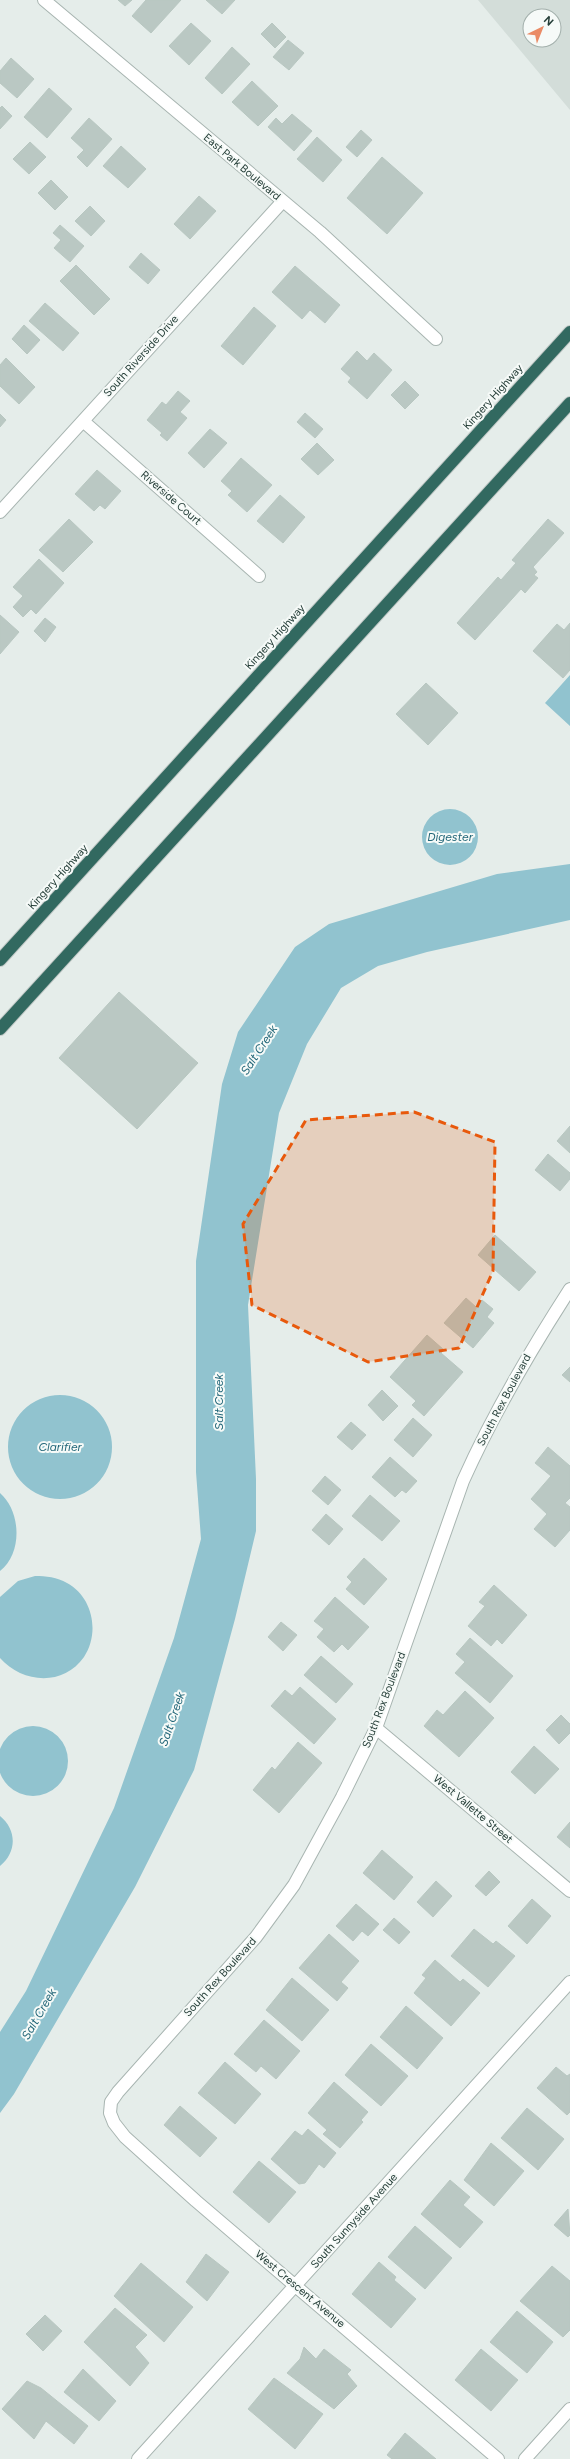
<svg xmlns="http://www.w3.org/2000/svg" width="570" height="2459" viewBox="0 0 570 2459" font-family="Figtree,sans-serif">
<rect width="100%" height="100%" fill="#e5edea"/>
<path fill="#d3ddd9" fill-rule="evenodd" d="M478 0H570V110ZM530 16H554V40H530Z"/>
<path fill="#91c3cf" d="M570 675V726L545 703Z
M422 837a28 28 0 1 1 56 0a28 28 0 1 1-56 0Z
M570 864V920L427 952 378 966 341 988 307 1044 279 1113 248 1305 256 1479V1531L235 1619 194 1770 135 1887 14 2094 0 2113V2032L26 1991 114 1808 174 1638 201 1539 196 1472V1261L222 1084 238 1032 295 947 329 924 497 874Z
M8 1447a52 52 0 1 1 104 0a52 52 0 1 1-104 0Z
M0 1493C21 1511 23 1553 0 1571Z
M35 1576C46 1576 57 1577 67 1583 93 1597 100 1633 84 1657 63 1687 22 1683 0 1658V1597L18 1581Z
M-2 1761a35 35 0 1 1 70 0a35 35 0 1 1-70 0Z
M0 1816C17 1830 17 1852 0 1866Z"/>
<path fill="#bac8c3" stroke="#b8c7c1" d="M118 0H132L125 6Z
M146 0H181L151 33 132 16Z
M206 0H235L222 14Z
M191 23 211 41 189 65 169 46Z
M272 23 286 37 275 48 261 34Z
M288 40 304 53 289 70 273 57Z
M232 47 250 64 222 94 205 78Z
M11 58 34 79 17 98 0 83V71Z
M252 81 278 106 258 126 232 102Z
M49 88 72 109 47 138 24 117Z
M2 106 12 116 0 129V108Z
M292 114 312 131 294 151 268 127 276 118 282 124Z
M89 118 112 139 87 167 77 157 84 150 71 138Z
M361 130 372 140 357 157 346 147Z
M317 137 342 160 323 182 297 159Z
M30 142 46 157 29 174 13 159Z
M121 146 146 169 128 188 103 166Z
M382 157 423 193 387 234 347 198Z
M51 180 68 197 55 210 38 193Z
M199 196 216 211 190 239 174 224Z
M90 206 105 221 91 236 75 221Z
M60 225 84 246 70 262 54 248 61 240 53 233Z
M141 253 160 270 148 284 129 267Z
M76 265 110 299 94 315 60 281Z
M295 266 340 305 325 323 310 310 302 319 272 292Z
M45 303 79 333 63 351 29 321Z
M254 307 276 326 243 365 221 346Z
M24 325 40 340 27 354 12 339Z
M357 351 367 361 374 353 392 370 367 399 348 382 351 378 341 369Z
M6 358 35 387 19 404 0 386V365Z
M405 381 419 395 405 409 391 395Z
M178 391 190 401 180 412 187 418 167 441 160 435 162 433 147 420 162 402 166 405Z
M305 413 323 429 315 438 297 422Z
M0 414 6 420 0 427Z
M210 429 227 443 204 468 188 453Z
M317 443 334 460 318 475 301 459Z
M241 458 272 485 247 512 228 495 232 491 221 481Z
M97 470 121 491 105 509 100 505 94 511 75 494Z
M280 495 305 517 283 543 257 521Z
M69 519 93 542 63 572 39 550Z
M548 519 564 533 533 567 537 572 534 575 538 578 525 593 521 589 475 640 457 623 498 577 501 580 516 563 512 560Z
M39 559 64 583 36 614 31 609 23 617 13 607 23 596 13 587Z
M0 615 19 632 0 654Z
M45 618 56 627 45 642 34 631Z
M570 623V670L563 678 533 651 557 624 564 630Z
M426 683 458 713 428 745 396 714Z
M119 992 198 1063 137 1129 59 1058Z
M570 1126V1153L557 1141Z
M548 1154 570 1173V1179L560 1191 535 1170Z
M495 1235 536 1272 519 1291 478 1255Z
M466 1298 476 1307 482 1300 493 1309 487 1317 494 1323 473 1348 444 1323Z
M427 1335 444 1350 441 1353 463 1372 424 1416 412 1405 416 1401 390 1377Z
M570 1367V1382L562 1375Z
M382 1390 398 1406 383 1421 368 1405Z
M413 1418 432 1435 413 1457 394 1440Z
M351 1422 366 1435 352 1450 337 1437Z
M548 1447 570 1466V1498L565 1503 570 1507V1530L555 1547 534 1529 547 1514 531 1499 551 1476 535 1463Z
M390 1457 417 1481 406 1493 402 1490 395 1497 372 1477Z
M325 1476 341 1490 328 1505 312 1491Z
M370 1495 400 1521 382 1541 352 1516Z
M326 1514 343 1529 329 1545 312 1530Z
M364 1558 387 1579 364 1605 346 1589 352 1582 347 1577Z
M494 1585 527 1615 502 1644 497 1639 491 1646 468 1626 485 1606 479 1602Z
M335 1597 369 1627 348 1650 342 1644 334 1652 317 1637 324 1629 314 1621Z
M281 1622 297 1635 283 1651 268 1637Z
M470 1638 513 1676 490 1703 455 1673 465 1662 456 1654Z
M321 1656 353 1684 336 1703 304 1675Z
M300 1687 336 1719 314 1744 271 1706 285 1690 292 1696Z
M465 1691 494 1718 459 1757 424 1726 437 1710 443 1715Z
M561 1715 570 1724V1733L559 1744 546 1730Z
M298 1742 322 1763 279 1813 253 1790 272 1767 275 1770Z
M534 1746 559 1769 535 1794 511 1772Z
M570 1822V1848L557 1837Z
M382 1850 413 1877 394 1900 363 1873Z
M489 1871 500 1882 486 1896 475 1886Z
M436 1881 452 1896 433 1917 417 1902Z
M532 1899 551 1916 527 1944 508 1926Z
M356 1904 379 1924 368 1936 362 1931 353 1941 336 1926Z
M394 1918 410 1932 399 1944 383 1930Z
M474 1929 493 1944 496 1941 515 1956 488 1987 451 1956Z
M329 1934 359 1961 341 1982 348 1988 337 2001 299 1968Z
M435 1960 460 1982 463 1979 480 1993 451 2026 414 1993 426 1978 422 1975Z
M292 1978 329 2010 302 2041 266 2010Z
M406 2006 443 2038 417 2069 380 2037Z
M264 2020 300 2051 276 2079 261 2066 256 2072 234 2054Z
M371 2044 408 2076 381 2106 345 2075Z
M225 2062 261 2094 235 2124 198 2093Z
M556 2067 567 2076 570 2074V2112L567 2115 537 2088Z
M334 2082 368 2112 361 2120 363 2122 340 2148 323 2134 327 2130 308 2113Z
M180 2106 217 2138 200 2157 164 2125Z
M527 2108 564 2139 538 2170 501 2138Z
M308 2129 336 2153 324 2168 319 2164 305 2183 299 2184 271 2159 295 2131 302 2136Z
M491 2143 524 2171 494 2206 464 2180Z
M259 2161 296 2192 269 2223 233 2192Z
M450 2180 470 2197 463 2205 483 2222 460 2248 421 2214Z
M568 2209 570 2235 568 2237 554 2225Z
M415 2226 452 2258 425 2289 388 2257Z
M206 2254 229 2272 207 2301 186 2282Z
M379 2262 396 2277 394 2280 416 2299 391 2328 352 2294Z
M141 2263 193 2307 164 2342 114 2296Z
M552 2266 570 2281V2330L563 2337 520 2301Z
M115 2308 147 2335 135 2347 149 2363 130 2386 84 2342Z
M517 2311 553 2342 527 2373 490 2342Z
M45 2315 62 2331 43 2351 26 2334Z
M304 2347 316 2359 324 2349 351 2370 347 2374 357 2386 334 2409 287 2373 300 2359Z
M481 2349 518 2380 491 2411 455 2380Z
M83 2369 116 2401 99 2421 64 2392Z
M274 2378 323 2414 295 2449 248 2409Z
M27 2381 41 2388 88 2426 74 2444 46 2421 34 2439 2 2409Z
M405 2433 436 2459H392L387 2455Z"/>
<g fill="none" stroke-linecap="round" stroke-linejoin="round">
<defs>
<path id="street" d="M44 0 320 232 436 339
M83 421 259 576
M0 512 283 201
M376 1728 570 1891
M138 2459 570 1982
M498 2459 196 2201 125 2137 114 2123 110 2113 111 2102 118 2092 256 1937 294 1885 342 1797 376 1728 463 1481C493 1414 530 1351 570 1289
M525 2459 570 2409"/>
<path id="highway" d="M0 960 570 332
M0 1029 570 403"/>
</defs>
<use href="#street" stroke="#a8b5b1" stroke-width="14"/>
<use href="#highway" stroke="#c2c9c7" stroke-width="14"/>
<use href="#street" stroke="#fff" stroke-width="12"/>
<use href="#highway" stroke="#326960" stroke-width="12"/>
</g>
<path fill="#e8590c" fill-opacity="0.2" stroke="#e8590c" stroke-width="3" stroke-dasharray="8 5" stroke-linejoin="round" d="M414 1112 495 1142 493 1271 459 1348 368 1362 252 1305 243 1224 306 1120Z"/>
<g text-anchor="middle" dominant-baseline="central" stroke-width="4" stroke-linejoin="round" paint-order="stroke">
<g font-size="11" fill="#253e38" stroke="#f6faf8">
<text transform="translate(242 167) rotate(40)">East Park Boulevard</text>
<text transform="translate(141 356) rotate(-48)">South Riverside Drive</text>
<text transform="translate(493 397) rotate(-48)">Kingery Highway</text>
<text transform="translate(171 498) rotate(41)">Riverside Court</text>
<text transform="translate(275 637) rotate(-48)">Kingery Highway</text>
<text transform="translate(58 877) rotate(-48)">Kingery Highway</text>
<text transform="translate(504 1400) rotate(-62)">South Rex Boulevard</text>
<text transform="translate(384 1700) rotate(-69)">South Rex Boulevard</text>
<text transform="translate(473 1809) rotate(40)">West Vallette Street</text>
<text transform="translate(220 1977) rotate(-48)">South Rex Boulevard</text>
<text transform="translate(354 2221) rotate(-48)">South Sunnyside Avenue</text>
<text transform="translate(300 2289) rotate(40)">West Crescent Avenue</text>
</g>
<g font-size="12" font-style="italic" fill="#226678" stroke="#f6faf8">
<text x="450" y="837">Digester</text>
<text transform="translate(259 1050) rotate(-57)">Salt Creek</text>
<text transform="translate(219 1402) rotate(-90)">Salt Creek</text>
<text x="60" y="1447">Clarifier</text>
<text transform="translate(172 1719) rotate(-71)">Salt Creek</text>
<text transform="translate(39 2014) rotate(-60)">Salt Creek</text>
</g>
</g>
<g transform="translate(542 28) rotate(43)"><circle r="19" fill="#f6faf8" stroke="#a2afab"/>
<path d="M0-3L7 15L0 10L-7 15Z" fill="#ea8b66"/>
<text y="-6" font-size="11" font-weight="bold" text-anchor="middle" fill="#253e38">N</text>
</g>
</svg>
